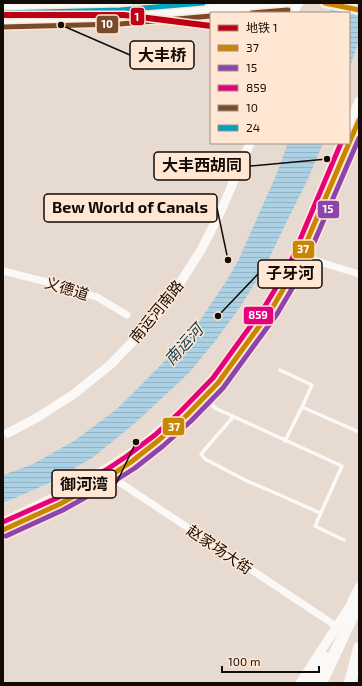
<svg xmlns="http://www.w3.org/2000/svg" width="362" height="686" viewBox="0 0 362 686" font-family="'Exo 2','Noto Sans SC',sans-serif">
<defs>
<pattern id="water-rules" width="6" height="5" patternUnits="userSpaceOnUse"><rect width="6" height="5" fill="#acd1e4"/><path d="M0 2.5h6" fill="none" stroke="#93b2c2"/></pattern>
</defs>
<rect width="100%" height="100%" fill="#e7dad1"/>
<path fill="url(#water-rules)" d="M332 3H359V40L349 70V13H330Z
M288 143H323L308 179 286 223 265 267 240 307 216 340 190 372 134 424 92 458 47 484 3 503V475L33 464 74 441 117 409 160 366 197 325 227 280 239 259 277 173Z"/>
<g fill="none" stroke-linecap="round" stroke-linejoin="round">
<path stroke="#fbf9f8" stroke-width="3.5" d="M280 370 312 385 302 407
M204 399 217 409 342 466 315 526 344 540
M233 417 201 454 205 459 247 481 280 495 320 513
M285 441 302 407 359 432"/>
<path stroke="#fbf9f8" stroke-width="7" d="M297 255 359 274
M3 271 51 283 63 288 97 297 127 315
M108 472 110 476 336 626"/>
<path stroke="#fbf9f8" stroke-width="9" d="M292 13 299 3
M349 125 359 101
M279 284 295 254 341 143
M8 433 38 417 74 394 110 365 144 330 173 294 201 250 220 213 250 143
M3 522 65 492 106 469 140 447 179 414 199 395 224 365 247 334
M3 530 60 504 110 476 131 462 159 440 186 416 218 383 236 359 271 310 294 271 359 120
M300 683 350 606 359 587"/>
<path stroke="#fbf9f8" stroke-width="10" d="M325 3 359 10
M3 9 39 8 127 3
M3 20 120 17 287 3"/>
<path stroke="#fbf9f8" stroke-width="12" d="M311 683 326 658
M321 683 359 602
M350 683 359 648"/>
<defs>
<path id="bus-1" d="M325 3 359 10
M3 530 60 504 110 476 131 462 159 440 186 416 218 383 271 310 294 271 359 120"/>
<path id="bus-2" d="M6 536 63 510 113 482 135 468 163 446 191 421 223 388 277 314 300 275 359 138"/>
<path id="bus-3" d="M3 522 57 498 106 470 127 456 155 435 181 411 213 378 265 306 288 268 341 143"/>
<path id="bus-4" d="M252 13 288 10
M3 27 120 24 211 16"/>
<path id="bus-5" d="M3 13 120 10 203 3"/>
</defs>
<use href="#bus-1" stroke="#ffe7d4" stroke-width="8"/>
<use href="#bus-2" stroke="#ffe7d4" stroke-width="8"/>
<use href="#bus-3" stroke="#ffe7d4" stroke-width="8"/>
<use href="#bus-4" stroke="#ffe7d4" stroke-width="8"/>
<use href="#bus-5" stroke="#ffe7d4" stroke-width="8"/>
<use href="#bus-1" stroke="#c98701" stroke-width="5"/>
<use href="#bus-2" stroke="#8e44ad" stroke-width="5"/>
<use href="#bus-3" stroke="#e5007d" stroke-width="5"/>
<use href="#bus-4" stroke="#7a4b2a" stroke-width="5"/>
<use href="#bus-5" stroke="#01a1c4" stroke-width="5"/>
<defs>
<path id="metro-1" d="M3 15H124L211 26"/>
</defs>
<use href="#metro-1" stroke="#ffe7d4" stroke-width="9"/>
<use href="#metro-1" stroke="#bd0016" stroke-width="6"/>
</g>
<g text-anchor="middle" dominant-baseline="central" stroke-width="3" stroke-linejoin="round" paint-order="stroke">
<g font-size="15" fill="#130b06" stroke="#ffe7d4">
<text transform="translate(67 288) rotate(17)">义德道</text>
<text transform="translate(156 311) rotate(-51)">南运河南路</text>
<text transform="translate(220 549) rotate(34)">赵家场大街</text>
</g>
<g font-size="16" font-style="italic" fill="#0d3d53" stroke="#ffe7d4">
<text transform="translate(183 344) rotate(-48)">南运河</text>
</g>
</g>
<path fill="none" stroke="#130b06" stroke-width="1.5" d="M61 25L130 55M327 159L250 166M228 260L217 208M218 316L258 274M136 442L116 484"/>
<g fill="#130b06" stroke="#ffe7d4" stroke-width="1.5">
<circle cx="61" cy="25" r="4"/>
<circle cx="327" cy="159" r="4"/>
<circle cx="228" cy="260" r="4"/>
<circle cx="218" cy="316" r="4"/>
<circle cx="136" cy="442" r="4"/>
</g>
<g fill="#ffe7d4" stroke="#130b06" stroke-width="1.5">
<rect x="130" y="41" width="64" height="28" rx="4"/>
<rect x="154" y="152" width="96" height="28" rx="4"/>
<rect x="44" y="194" width="173" height="28" rx="4"/>
<rect x="258" y="260" width="64" height="28" rx="4"/>
<rect x="52" y="470" width="64" height="28" rx="4"/>
</g>
<g font-size="16" text-anchor="middle" font-weight="bold" fill="#130b06">
<text x="162" y="61">大丰桥</text>
<text x="202" y="171">大丰西胡同</text>
<text x="130" y="213">Bew World of Canals</text>
<text x="290" y="279">子牙河</text>
<text x="84" y="490">御河湾</text>
</g>
<g stroke="#ffe7d4" stroke-width="1.5">
<rect x="130" y="7" width="15" height="19" rx="4" fill="#bd0016"/>
<rect x="96" y="15" width="23" height="19" rx="4" fill="#7a4b2a"/>
<rect x="317" y="200" width="23" height="19" rx="4" fill="#8e44ad"/>
<rect x="292" y="240" width="23" height="19" rx="4" fill="#c98701"/>
<rect x="243" y="306" width="31" height="19" rx="4" fill="#e5007d"/>
<rect x="162" y="417" width="23" height="19" rx="4" fill="#c98701"/>
</g>
<g font-size="11" text-anchor="middle" font-weight="bold" fill="#fff">
<text x="137" y="21">1</text>
<text x="107" y="28">10</text>
<text x="328" y="213">15</text>
<text x="303" y="253">37</text>
<text x="258" y="319">859</text>
<text x="174" y="431">37</text>
</g>
<rect width="362" height="686" fill="none" stroke="#130b06" stroke-width="8"/>
<rect x="210" y="12" width="140" height="132" fill="#ffe7d4" stroke="#a18f82"/>
<rect x="218" y="25" width="20" height="6" fill="#bd0016" stroke="#a18f82"/>
<text x="246" y="32" font-size="12" fill="#130b06">地铁 1</text>
<rect x="218" y="45" width="20" height="6" fill="#c98701" stroke="#a18f82"/>
<text x="246" y="52" font-size="12" fill="#130b06">37</text>
<rect x="218" y="65" width="20" height="6" fill="#8e44ad" stroke="#a18f82"/>
<text x="246" y="72" font-size="12" fill="#130b06">15</text>
<rect x="218" y="85" width="20" height="6" fill="#e5007d" stroke="#a18f82"/>
<text x="246" y="92" font-size="12" fill="#130b06">859</text>
<rect x="218" y="105" width="20" height="6" fill="#7a4b2a" stroke="#a18f82"/>
<text x="246" y="112" font-size="12" fill="#130b06">10</text>
<rect x="218" y="125" width="20" height="6" fill="#01a1c4" stroke="#a18f82"/>
<text x="246" y="132" font-size="12" fill="#130b06">24</text>
<path d="M222 666v6h97v-6" fill="none" stroke="#130b06" stroke-width="2"/>
<text x="228" y="666" font-size="12" fill="#130b06" stroke="#ffe7d4" stroke-width="3" paint-order="stroke">100 m</text>
</svg>
